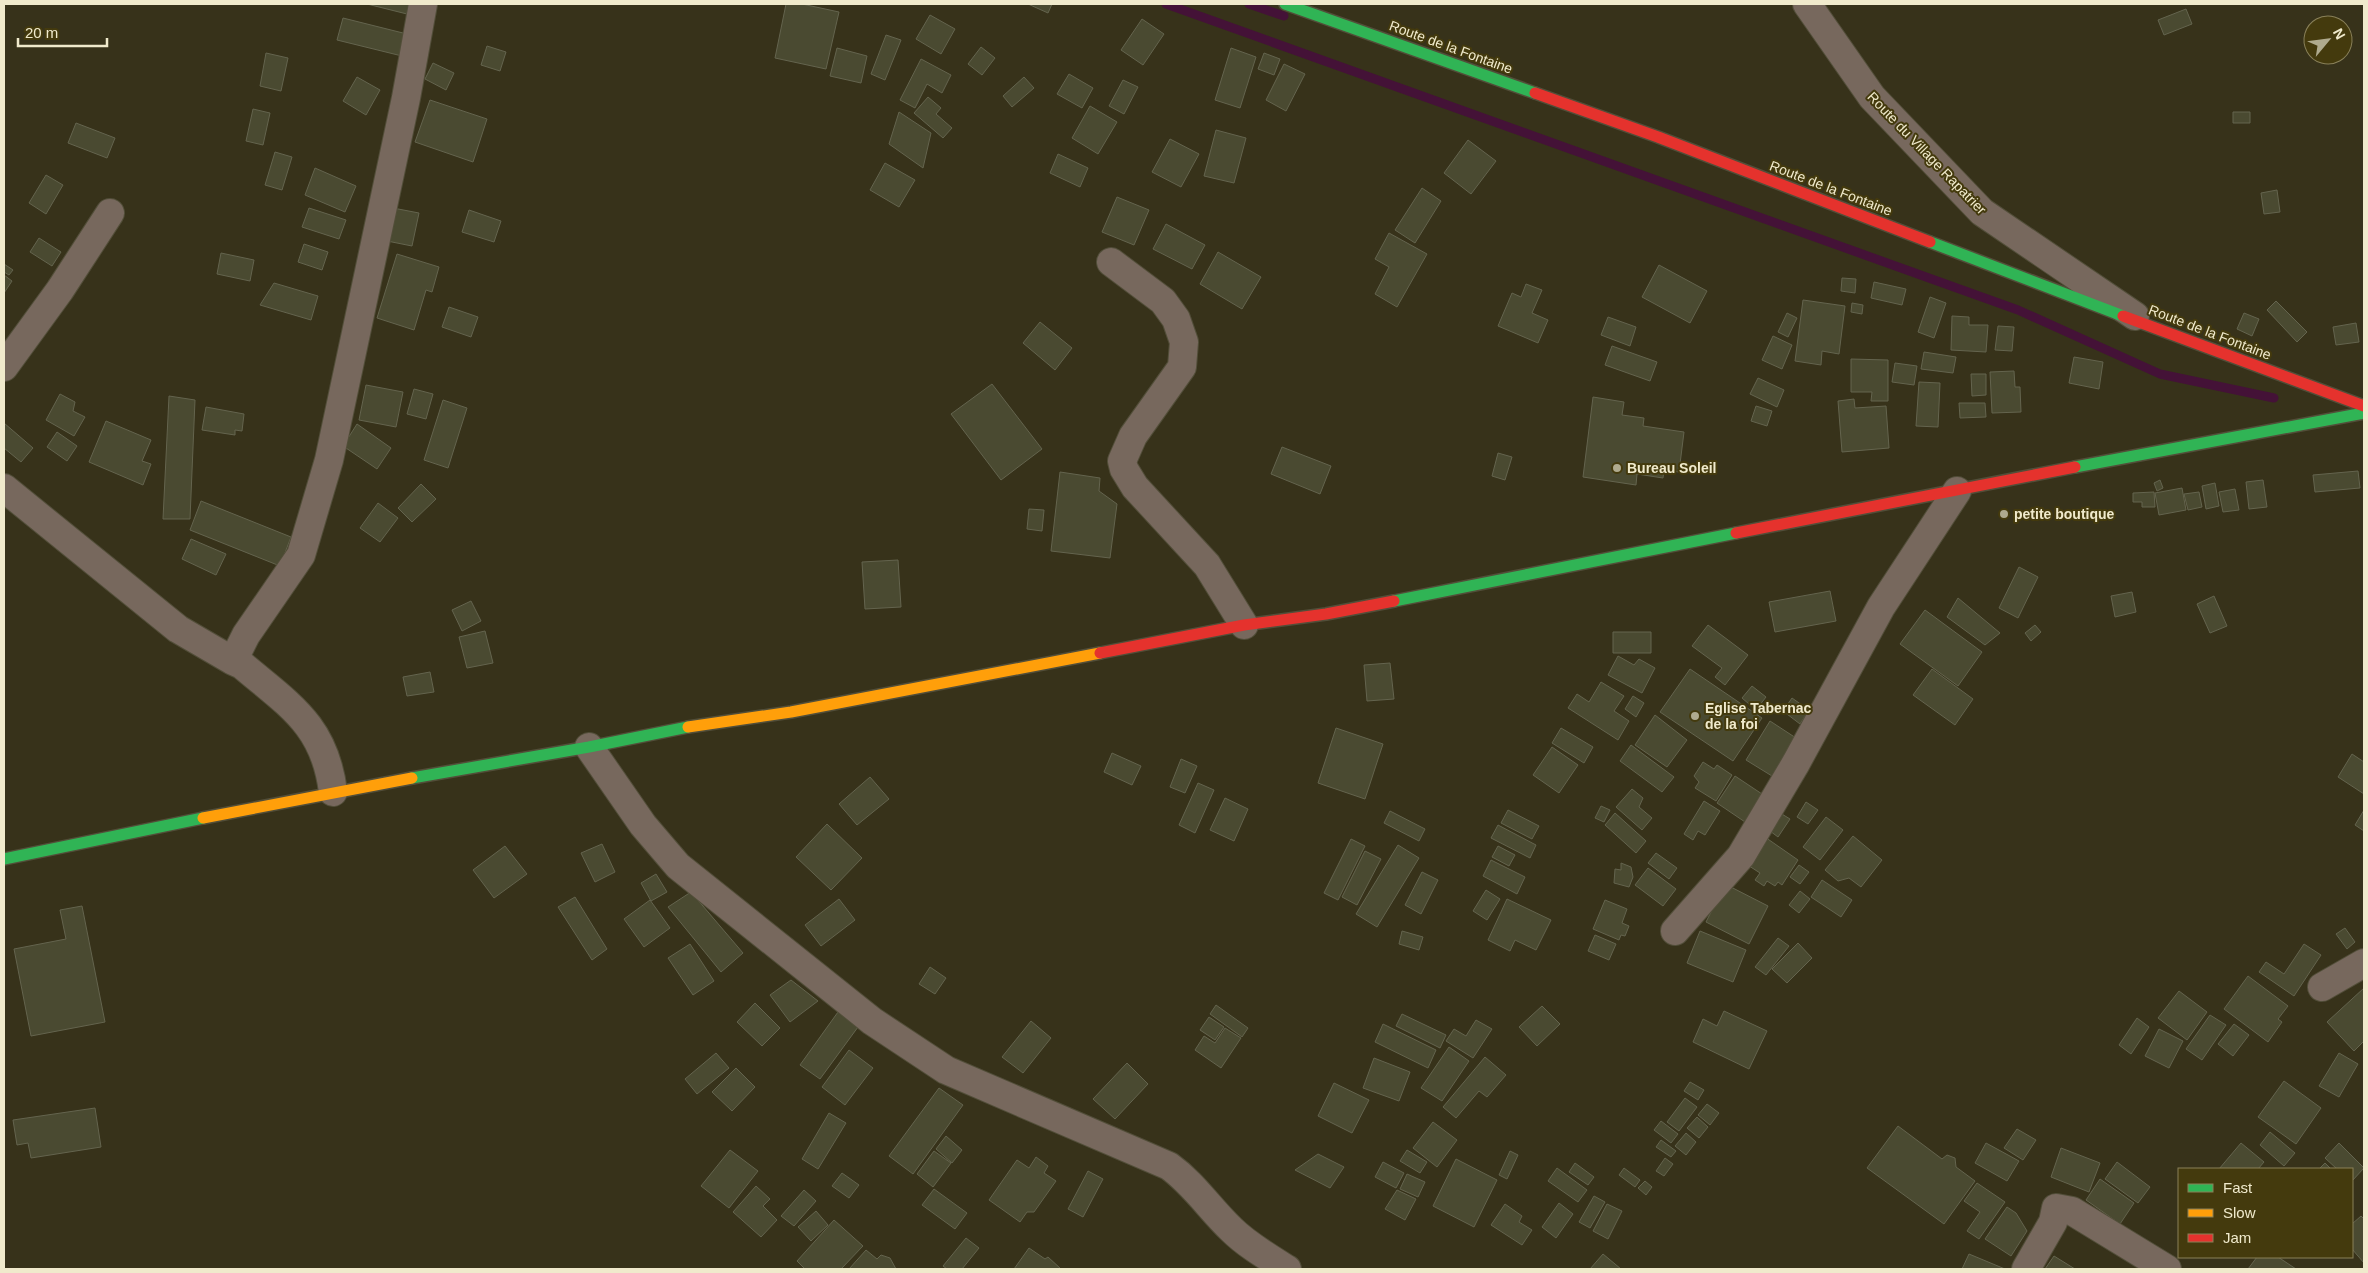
<svg xmlns="http://www.w3.org/2000/svg" width="2368" height="1273" viewBox="0 0 2368 1273" font-family="Helvetica,sans-serif">
<rect width="100%" height="100%" fill="#37321a"/>
<g fill="none" stroke-linecap="round" stroke-linejoin="round">
<path stroke="#441237" stroke-width="9" d="M1166 4 2018 310 2160 374 2274 398
M1249 4 1284 16"/>
</g>
<path fill="#4a4a31" stroke="#64644e" d="M367 4H418L415 16Z
M786 4H802L839 12 826 69 775 58Z
M1028 4H1052L1048 13Z
M2186 9 2192 24 2164 35 2158 20Z
M930 15 955 29 941 54 916 39Z
M343 18 407 34 402 56 337 40Z
M1142 19 1164 34 1143 65 1121 50Z
M886 35 901 40 885 80 871 74Z
M487 46 506 52 500 71 481 65Z
M981 47 995 58 982 75 968 64Z
M837 48 867 56 861 83 830 76Z
M1231 48 1256 57 1240 108 1215 100Z
M266 53 288 58 281 91 260 86Z
M1264 53 1280 59 1274 75 1258 69Z
M921 59 951 75 942 93 927 84 915 108 900 100Z
M433 63 454 73 446 90 425 79Z
M1284 64 1305 74 1286 111 1266 100Z
M1069 74 1093 88 1082 108 1057 94Z
M357 77 380 90 366 115 343 101Z
M1024 77 1034 88 1012 107 1003 96Z
M1123 80 1138 87 1124 114 1109 106Z
M928 97 941 108 936 114 952 128 943 138 914 113Z
M430 100 487 119 473 162 415 142Z
M1090 106 1117 122 1098 154 1072 138Z
M253 109 270 113 263 145 246 141Z
M899 112 931 133 923 168 889 144Z
M2233 112H2250V123H2233Z
M76 123 115 138 107 158 68 143Z
M1216 130 1246 138 1234 183 1204 176Z
M1170 139 1199 154 1181 187 1152 172Z
M1468 140 1496 161 1471 194 1444 173Z
M275 152 292 157 282 190 265 185Z
M1058 154 1088 168 1080 187 1050 173Z
M885 163 915 180 899 207 870 190Z
M315 168 356 186 345 212 305 195Z
M46 175 63 185 46 214 29 203Z
M1422 188 1441 201 1415 243 1395 230Z
M2277 190 2280 212 2264 214 2261 193Z
M1117 197 1149 210 1134 245 1102 232Z
M309 208 346 220 339 239 302 227Z
M393 208 419 213 412 246 387 241Z
M469 210 501 221 494 242 462 232Z
M1166 224 1205 245 1192 269 1153 249Z
M1389 233 1427 254 1397 307 1375 294 1389 267 1375 259Z
M39 238 61 252 52 266 30 252Z
M304 244 328 252 322 270 298 262Z
M1218 252 1261 277 1242 309 1200 284Z
M221 253 254 260 250 281 217 274Z
M397 254 439 267 432 292 426 290 414 330 377 318Z
M4 264 13 270 9 275 4 272Z
M1659 265 1707 291 1690 323 1642 297Z
M4 275 12 281 4 293Z
M1842 278 1856 279 1855 293 1841 291Z
M1874 282 1906 289 1902 305 1871 298Z
M274 283 318 296 311 320 260 305Z
M1526 284 1542 290 1532 313 1548 320 1538 343 1498 326 1512 293 1521 297Z
M1930 297 1946 303 1934 338 1918 332Z
M1803 300 1845 306 1839 354 1822 351 1821 365 1795 361Z
M2276 301 2307 332 2297 342 2267 310Z
M1852 303 1863 305 1862 314 1851 312Z
M449 307 478 317 471 337 442 327Z
M1787 313 1797 318 1788 337 1778 332Z
M2244 313 2259 319 2252 336 2237 329Z
M1952 316 1969 317V325H1988L1986 352 1951 350Z
M1608 317 1636 327 1630 346 1601 335Z
M1040 322 1072 348 1055 370 1023 343Z
M2356 323 2359 342 2336 345 2333 327Z
M1998 326 2014 327 2012 351 1995 350Z
M1773 336 1792 345 1782 369 1762 360Z
M1612 346 1657 362 1650 381 1605 365Z
M1924 352 1956 357 1953 373 1921 369Z
M2074 357 2103 362 2099 389 2069 383Z
M1851 359 1888 360V401H1871L1872 392H1851Z
M1895 363 1917 366 1914 385 1892 382Z
M2014 371 2015 387H2020L2021 412 1992 413 1990 372Z
M1971 374H1986V395L1972 396Z
M1758 378 1784 390 1777 407 1750 394Z
M1919 382 1940 383 1938 427 1916 426Z
M992 384 1042 449 1001 480 951 414Z
M366 385 403 392 396 427 359 420Z
M414 389 433 394 426 419 407 414Z
M60 394 75 402 73 411 85 417 74 436 46 420Z
M169 396 195 400 190 519H163Z
M1593 397 1624 402 1622 415 1644 418 1643 426 1684 432 1679 472 1664 470 1663 478 1637 474 1636 485 1583 477Z
M1854 399 1855 408 1886 406 1889 448 1842 452 1838 401Z
M443 400 467 408 448 468 424 460Z
M1959 403H1985L1986 417 1960 418Z
M1756 406 1772 411 1767 426 1751 421Z
M206 407 244 414 242 431 235 430V435L202 430Z
M106 421 151 440 142 461 151 464 143 485 89 462Z
M4 423 33 448 21 462 4 448Z
M357 424 391 448 377 469 343 446Z
M57 432 77 446 67 461 47 447Z
M1282 447 1331 466 1320 494 1271 474Z
M1498 453 1512 457 1505 480 1492 476Z
M2358 471 2360 488 2315 492 2313 475Z
M1060 472 1100 478 1099 491 1117 504 1110 558 1051 551Z
M2160 480 2163 488 2157 491 2154 483Z
M2263 480 2267 507 2249 509 2246 482Z
M2215 483 2219 506 2206 509 2202 486Z
M421 484 436 499 412 522 398 508Z
M2182 488 2186 510 2159 515 2155 493Z
M2235 489 2239 510 2223 512 2219 492Z
M2154 492 2155 507H2142V502H2133V493Z
M2199 492 2202 507 2188 510 2184 494Z
M201 501 291 537 280 566 190 530Z
M378 503 398 518 380 542 360 528Z
M1029 509 1044 510 1042 531 1027 529Z
M191 539 226 554 216 575 182 559Z
M898 560 901 607 865 609 862 562Z
M2019 567 2038 577 2018 618 1999 608Z
M1830 591 1836 621 1775 632 1769 602Z
M2132 592 2136 612 2115 617 2111 596Z
M2214 596 2227 626 2210 633 2197 604Z
M1958 598 2000 633 1985 645 1947 617Z
M471 601 481 621 462 631 452 610Z
M1925 610 1982 652 1958 686 1900 644Z
M1708 625 1748 655 1725 685 1715 677 1722 668 1692 646Z
M2035 625 2041 632 2031 641 2025 633Z
M485 631 493 663 467 668 459 637Z
M1613 632H1651V653H1613Z
M1618 656 1634 665 1639 659 1655 668 1642 693 1608 675Z
M1390 663 1394 699 1367 701 1364 665Z
M1690 669 1762 718 1733 761 1660 712Z
M1932 669 1973 699 1955 725 1913 695Z
M430 672 434 692 407 696 403 677Z
M1601 682 1624 696 1614 711 1629 721 1618 740 1568 708 1577 694 1589 702Z
M1752 686 1766 697 1756 710 1742 698Z
M1633 696 1644 703 1636 717 1625 709Z
M1792 698 1809 710 1800 724 1783 711Z
M1655 715 1687 740 1667 767 1635 745Z
M1770 721 1796 738 1772 776 1746 760Z
M1336 728 1383 744 1365 799 1318 783Z
M1561 728 1593 747 1584 763 1552 743Z
M1631 745 1674 777 1662 792 1620 761Z
M1552 747 1578 765 1559 793 1533 775Z
M1112 753 1141 766 1132 785 1104 772Z
M2352 754 2364 762V794L2338 777Z
M1181 759 1197 766 1185 793 1170 787Z
M1703 762 1714 769 1717 765 1732 775 1716 801 1695 788 1699 782 1694 776Z
M1735 776 1765 796 1748 824 1717 803Z
M870 777 889 799 857 825 839 804Z
M1198 783 1214 790 1195 833 1179 825Z
M1632 789 1643 798 1639 807 1652 818 1642 830 1616 807Z
M1225 798 1248 809 1234 841 1210 830Z
M1704 801 1720 811 1705 835 1698 831 1693 840 1684 834Z
M1806 802 1818 810 1808 824 1797 817Z
M1601 806 1610 810 1604 822 1595 818Z
M1508 810 1539 826 1532 839 1501 823Z
M2364 810V831L2355 825Z
M1390 811 1425 829 1419 841 1384 823Z
M1777 811 1790 819 1778 837 1766 828Z
M1615 813 1646 841 1636 853 1605 825Z
M1826 817 1843 830 1820 860 1803 847Z
M827 824 862 858 831 890 796 857Z
M1498 825 1536 845 1530 858 1491 838Z
M1762 835 1798 860 1782 885 1778 882 1775 886 1767 881 1764 886 1755 880 1760 873 1743 862Z
M1853 836 1882 860 1861 887 1849 878 1838 881 1825 870Z
M1351 839 1365 846 1338 900 1324 893Z
M602 844 615 872 595 882 581 853Z
M1398 845 1419 858 1377 927 1356 914Z
M505 846 527 874 494 898 473 870Z
M1498 846 1515 855 1509 866 1492 857Z
M1365 851 1381 859 1357 905 1342 897Z
M1656 853 1677 868 1669 879 1648 863Z
M1491 860 1525 877 1517 894 1483 876Z
M1621 863 1631 867 1633 877 1629 887 1614 883 1615 869 1621 870Z
M1799 865 1809 872 1800 884 1790 877Z
M1648 868 1676 889 1663 906 1635 885Z
M1422 872 1438 880 1421 914 1405 905Z
M656 874 667 892 651 901 641 883Z
M1822 880 1852 900 1841 917 1811 897Z
M1725 884 1768 906 1749 944 1706 922Z
M1486 890 1500 899 1487 920 1473 911Z
M1800 891 1810 899 1799 913 1789 905Z
M691 892 743 953 721 972 668 907Z
M575 897 607 949 592 960 558 907Z
M839 899 855 920 821 946 805 925Z
M1507 899 1551 920 1536 950 1515 940 1510 951 1488 940Z
M650 900 670 928 644 947 624 919Z
M1605 900 1627 909 1622 923 1629 926 1625 936 1621 935 1619 940 1593 929Z
M82 906 105 1022 31 1036 14 949 66 939 60 910Z
M2345 928 2355 942 2347 949 2336 934Z
M1402 931 1423 937 1419 950 1399 944Z
M1700 931 1746 950 1733 982 1687 963Z
M1595 935 1616 944 1609 960 1588 951Z
M1778 938 1789 946 1766 975 1755 967Z
M1798 943 1812 958 1787 983 1772 969Z
M690 944 714 981 693 995 668 958Z
M2304 944 2321 955 2294 996 2259 972 2266 962 2284 974Z
M930 967 946 978 935 994 919 984Z
M2248 976 2288 1006 2278 1019 2282 1022 2268 1042 2224 1009Z
M791 980 818 1001 790 1022 770 995Z
M2364 988V1041L2354 1051 2327 1022Z
M2179 991 2207 1012 2187 1040 2158 1018Z
M755 1003 780 1028 762 1046 737 1022Z
M1216 1005 1248 1028 1242 1037 1210 1014Z
M1542 1006 1560 1024 1537 1046 1519 1027Z
M1724 1011 1767 1031 1749 1069 1693 1042 1703 1019 1717 1026Z
M838 1012 858 1027 820 1079 800 1065Z
M1402 1014 1446 1035 1440 1048 1396 1026Z
M2210 1015 2226 1025 2202 1060 2186 1049Z
M1209 1017 1224 1027 1215 1040 1200 1030Z
M2137 1018 2149 1027 2131 1054 2119 1045Z
M1476 1020 1492 1029 1473 1058 1446 1041 1454 1029 1466 1036Z
M1031 1021 1051 1038 1023 1073 1002 1057Z
M1383 1024 1436 1050 1428 1068 1375 1042Z
M2234 1024 2249 1035 2233 1056 2218 1044Z
M1225 1028 1241 1038 1221 1068 1195 1050 1204 1036 1215 1043Z
M2159 1029 2183 1041 2169 1068 2145 1056Z
M1449 1047 1469 1061 1442 1101 1421 1088Z
M849 1050 873 1068 845 1105 822 1087Z
M716 1053 729 1068 697 1094 685 1079Z
M2339 1053 2358 1064 2339 1097 2319 1086Z
M1485 1057 1506 1075 1487 1097 1479 1091 1456 1118 1443 1107Z
M1374 1058 1410 1072 1399 1101 1363 1088Z
M1127 1063 1148 1084 1115 1119 1093 1099Z
M736 1068 755 1087 732 1111 712 1092Z
M2284 1081 2321 1108 2296 1144 2258 1117Z
M1690 1082 1704 1090 1698 1100 1684 1091Z
M1334 1083 1369 1100 1352 1133 1318 1116Z
M939 1088 963 1105 913 1174 889 1156Z
M1685 1098 1697 1107 1679 1131 1667 1122Z
M1707 1104 1719 1113 1710 1125 1698 1115Z
M95 1108 101 1147 31 1158 28 1143 17 1145 13 1120Z
M829 1113 846 1123 818 1169 802 1159Z
M1697 1117 1708 1127 1699 1138 1687 1128Z
M1661 1121 1678 1134 1671 1143 1654 1130Z
M1433 1122 1457 1140 1437 1167 1413 1148Z
M1898 1126 1942 1159 1947 1155 1955 1158 1956 1167 1975 1181 1944 1224 1867 1168Z
M2017 1129 2036 1140 2023 1160 2004 1148Z
M2270 1132 2295 1153 2284 1166 2260 1145Z
M1686 1133 1696 1142 1686 1155 1675 1146Z
M946 1136 962 1150 952 1163 936 1149Z
M1661 1140 1676 1151 1671 1157 1656 1147Z
M1986 1143 2019 1161 2007 1181 1975 1163Z
M2241 1143 2264 1162 2258 1169H2219Z
M2339 1143 2364 1168 2352 1181V1169H2337L2325 1158Z
M2061 1148 2100 1163 2089 1192 2051 1177Z
M730 1150 758 1171 729 1208 701 1186Z
M1407 1150 1427 1162 1420 1173 1400 1161Z
M934 1151 951 1163 933 1187 917 1174Z
M1510 1151 1518 1155 1507 1179 1499 1175Z
M1318 1154 1344 1167 1330 1188 1295 1170Z
M1036 1157 1048 1166 1044 1173 1056 1181 1034 1212H1027L1020 1222 989 1200 1017 1160 1029 1168Z
M1665 1158 1673 1164 1664 1176 1656 1171Z
M1456 1159 1497 1180 1474 1227 1433 1206Z
M1383 1162 1404 1173 1396 1188 1375 1177Z
M2117 1162 2150 1187 2138 1203 2105 1179Z
M1575 1163 1594 1177 1588 1185 1569 1172Z
M2325 1163 2331 1169H2319Z
M1557 1168 1587 1190 1578 1202 1548 1181Z
M1624 1168 1640 1180 1635 1187 1619 1175Z
M1088 1171 1103 1179 1083 1217 1068 1209Z
M842 1173 859 1185 849 1198 832 1186Z
M1407 1174 1425 1182 1418 1197 1400 1189Z
M2100 1179 2134 1203 2120 1224 2086 1200Z
M1645 1181 1652 1187 1646 1195 1638 1188Z
M1977 1183 2005 1202 1979 1239 1967 1231 1980 1212 1964 1201Z
M756 1186 770 1199 763 1206 777 1220 761 1237 733 1212Z
M934 1189 967 1213 955 1229 922 1205Z
M804 1190 816 1201 794 1226 781 1216Z
M1397 1190 1416 1199 1405 1220 1385 1209Z
M1594 1196 1605 1202 1590 1228 1579 1222Z
M1559 1203 1573 1214 1556 1238 1542 1227Z
M1505 1204 1522 1216 1519 1222 1532 1230 1522 1245 1491 1225Z
M1607 1204 1622 1211 1608 1239 1593 1231Z
M2007 1207 2016 1213 2027 1231 2011 1256 1985 1239Z
M816 1211 828 1225 811 1241 798 1227Z
M2361 1216 2364 1219V1263L2352 1249V1224Z
M834 1220 863 1246 841 1269H805L797 1261Z
M966 1238 979 1248 962 1269H947L943 1266Z
M1029 1248 1045 1259 1048 1257 1061 1269H1014Z
M866 1250 877 1259 881 1255 890 1258 896 1269H849Z
M1603 1254 1621 1269H1590Z
M1969 1254 2005 1269H1962Z
M2054 1256 2075 1269H2045Z
M2257 1257H2278L2296 1269H2248Z"/>
<g fill="none" stroke-linecap="round" stroke-linejoin="round">
<defs>
<path id="street" d="M1807 4 1872 97 1982 212 2135 316
M1111 262 1163 301 1176 319 1184 342 1182 367 1133 436 1122 461 1124 469 1135 487 1207 565 1244 625
M4 367 60 290 110 213
M4 488 178 629 233 661
M589 747 643 825 678 866 872 1021 946 1070 1169 1166C1194 1184 1209 1208 1231 1229 1247 1245 1268 1257 1287 1269
M333 792C325 725 289 705 242 665L233 661 246 635 301 555 329 460 406 98 423 4
M1675 931 1741 856 1796 763 1881 607 1957 491
M2322 987 2364 963
M2026 1269 2053 1222 2056 1208 2072 1211 2167 1269"/>
<path id="fast" d="M1285 4 1535 93
M1930 242 2123 316
M2075 467 2364 413
M1394 601 1736 533
M412 778 589 747 688 727
M4 859 203 818"/>
<path id="slow" d="M688 727 791 712 1100 653
M203 818 412 778"/>
<path id="jam" d="M1535 93 1658 137 1930 242
M2123 316 2364 406
M1736 533 2075 467
M1100 653 1244 625 1326 614 1394 601"/>
</defs>
<use href="#street" stroke="#524e39" stroke-width="30"/>
<use href="#fast" stroke="#524e39" stroke-width="14"/>
<use href="#slow" stroke="#524e39" stroke-width="14"/>
<use href="#jam" stroke="#524e39" stroke-width="14"/>
<use href="#street" stroke="#77685d" stroke-width="28"/>
<use href="#fast" stroke="#30b455" stroke-width="11"/>
<use href="#slow" stroke="#ff9f0a" stroke-width="11"/>
<use href="#jam" stroke="#e5322d" stroke-width="11"/>
</g>
<g fill="#afaa8e" stroke="#443a0d" stroke-width="2">
<circle cx="1617" cy="468" r="5"/>
<circle cx="2004" cy="514" r="5"/>
<circle cx="1695" cy="716" r="5"/>
</g>
<g text-anchor="middle" dominant-baseline="central" stroke-width="4" stroke-linejoin="round" paint-order="stroke">
<g font-size="14" fill="#f0eacc" stroke="#443a0d">
<text transform="translate(1451 47) rotate(20)">Route de la Fontaine</text>
<text transform="translate(1927 153) rotate(46)">Route du Village Rapatrier</text>
<text transform="translate(1831 188) rotate(21)">Route de la Fontaine</text>
<text transform="translate(2210 332) rotate(21)">Route de la Fontaine</text>
</g>
<g font-size="14" font-weight="bold" fill="#f0eacc" stroke="#443a0d" text-anchor="start">
<text x="1627" y="468">Bureau Soleil</text>
<text x="2014" y="514">petite boutique</text>
<text x="1705" y="708">Eglise Tabernac<tspan x="1705" dy="16">de la foi</tspan></text>
</g>
</g>
<rect width="2368" height="1273" fill="none" stroke="#f0eacc" stroke-width="10"/>
<rect x="2178" y="1168" width="175" height="90" fill="#443a0d" stroke="#898059"/>
<rect x="2188" y="1184" width="25" height="8" fill="#30b455" stroke="#898059"/>
<text x="2223" y="1193" font-size="15" fill="#f0eacc">Fast</text>
<rect x="2188" y="1209" width="25" height="8" fill="#ff9f0a" stroke="#898059"/>
<text x="2223" y="1218" font-size="15" fill="#f0eacc">Slow</text>
<rect x="2188" y="1234" width="25" height="8" fill="#e5322d" stroke="#898059"/>
<text x="2223" y="1243" font-size="15" fill="#f0eacc">Jam</text>
<g transform="translate(2328 40) rotate(61)"><circle r="24" fill="#443a0d" stroke="#898059"/>
<path d="M0-4L9 19L0 12L-9 19Z" fill="#afaa8e"/>
<text y="-8" font-size="14" font-weight="bold" text-anchor="middle" fill="#f0eacc">N</text>
</g>
<path d="M18 38v8h89v-8" fill="none" stroke="#f0eacc" stroke-width="2.5"/>
<text x="25" y="38" font-size="15" fill="#f0eacc" stroke="#443a0d" stroke-width="4" paint-order="stroke">20 m</text>
</svg>
